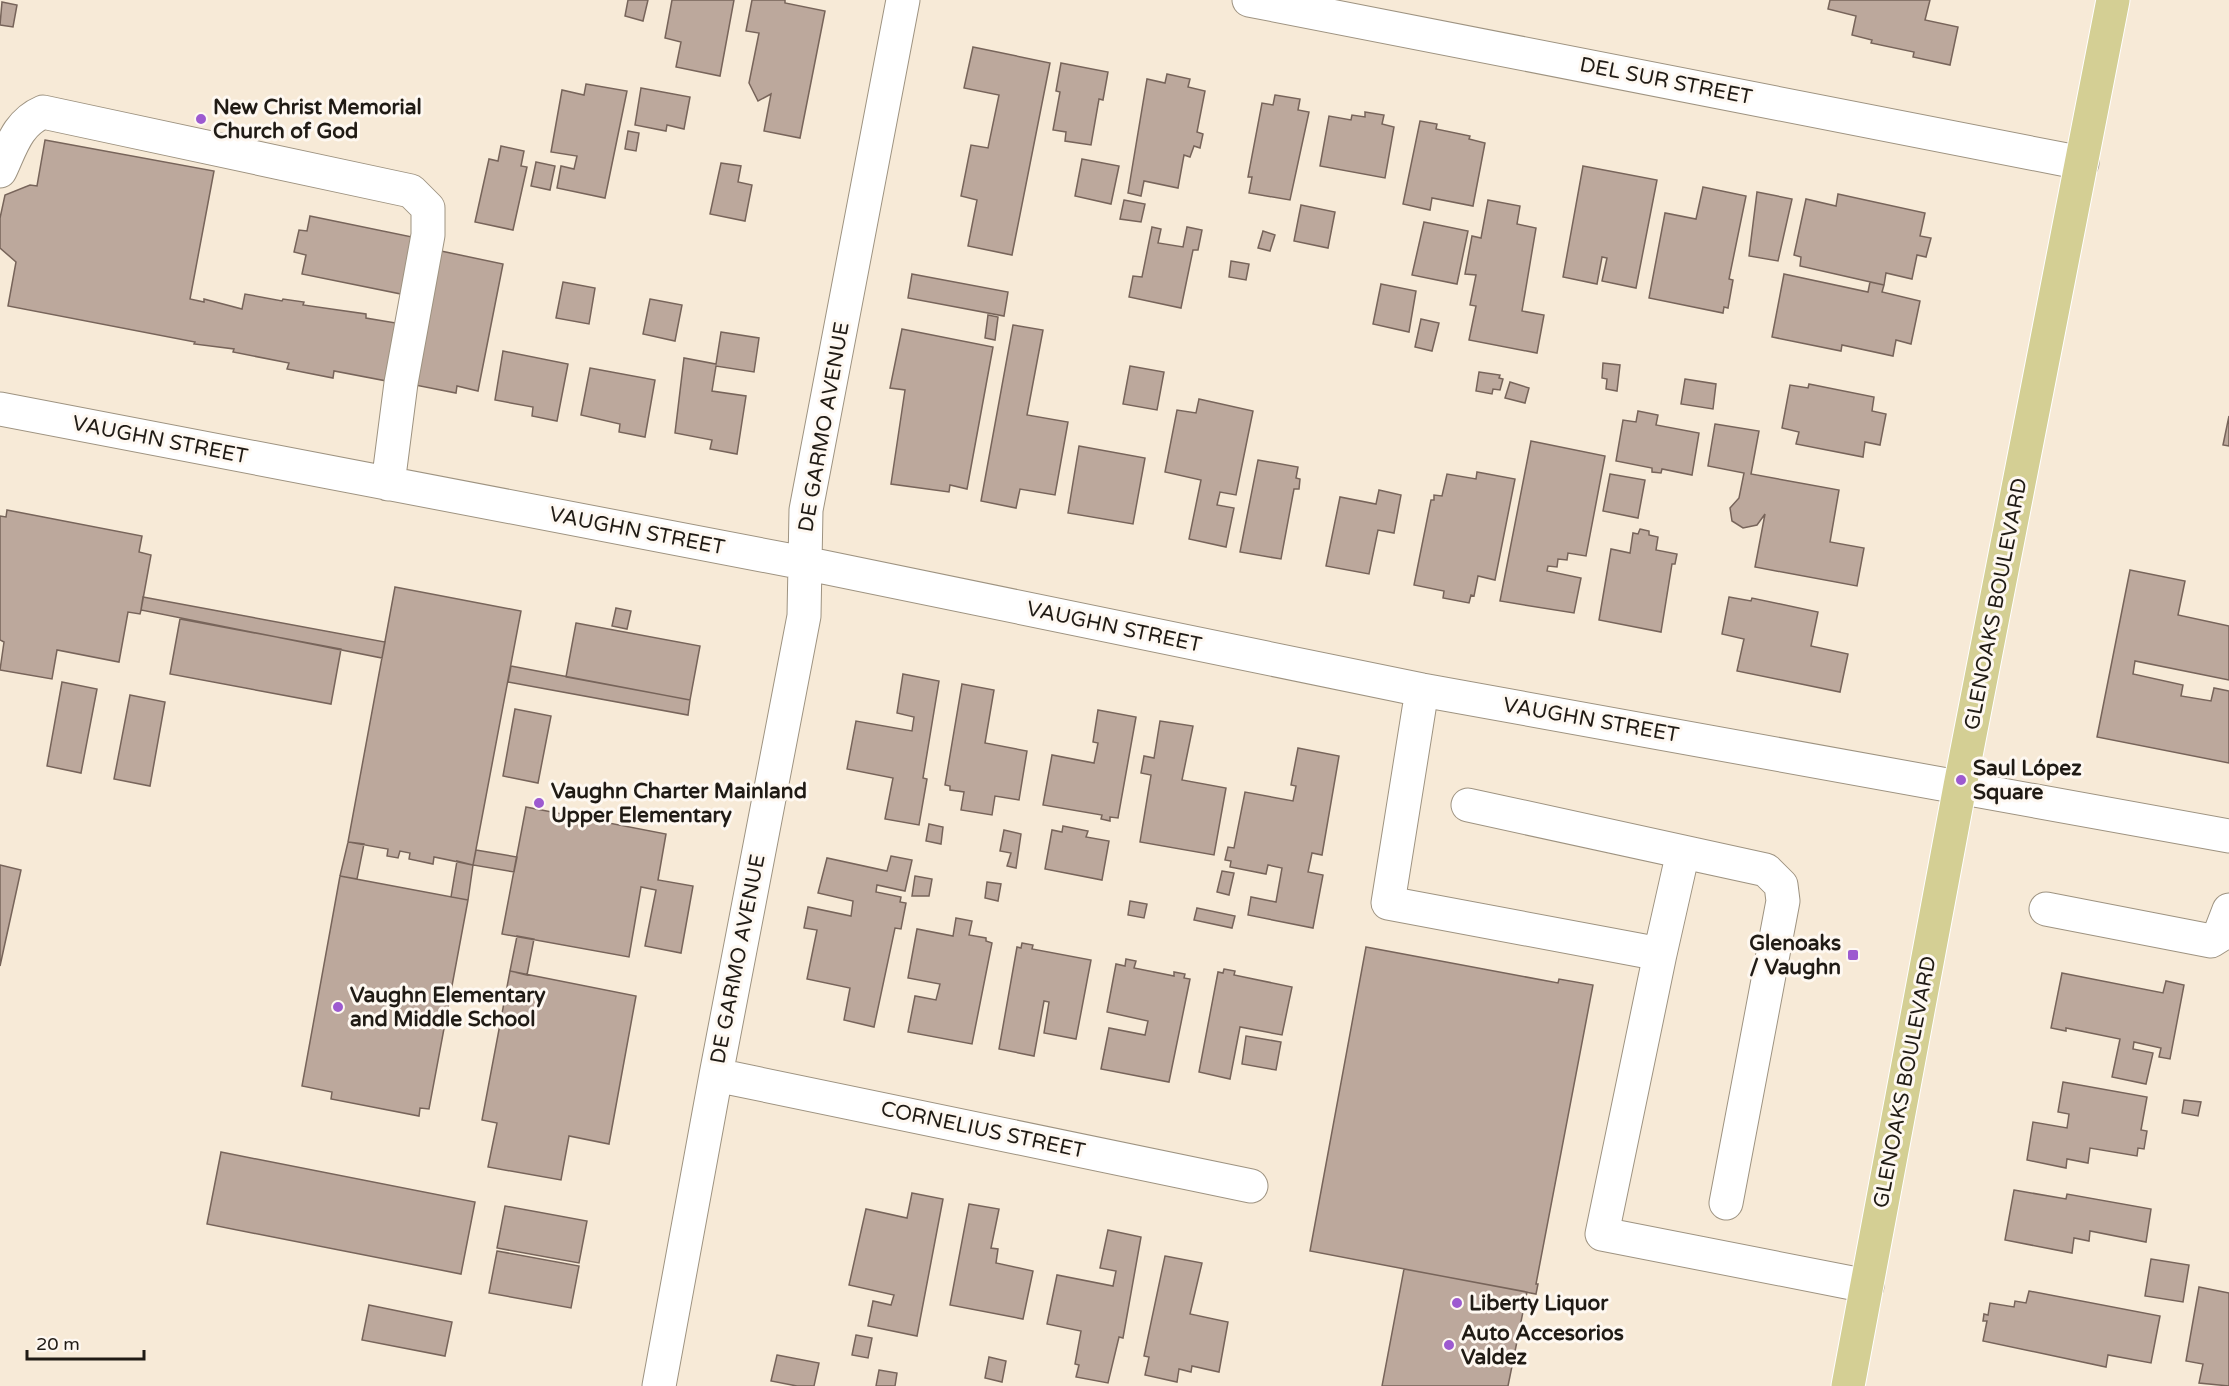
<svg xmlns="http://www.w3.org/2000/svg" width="2229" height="1386" viewBox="0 0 2229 1386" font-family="'Varela Round',sans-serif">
<rect width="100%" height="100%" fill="#f7ead7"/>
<path fill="#bca89c" stroke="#77645a" stroke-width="1.5" d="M628 0H648L643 21 625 16Z
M672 0H734L720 76 676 67 681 42 665 38Z
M752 0H785V3L825 11 800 138 764 131 771 94 758 101 749 83 759 33 746 31Z
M1830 0H1930L1925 20 1958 27 1950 65 1913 57 1914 52 1871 43 1872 40 1852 35 1856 16 1828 9Z
M2 2 17 5 13 27 0 25Z
M973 47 1050 63 1012 255 968 246 977 200 961 196 971 145 988 148 999 95 964 88Z
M1061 63 1108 72 1103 100 1099 99 1091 145 1065 141 1066 132 1053 130 1060 92 1056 91Z
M1167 74 1190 79 1188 87 1205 91 1197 132 1203 134 1200 148 1194 146 1190 157 1184 155 1178 188 1144 181 1141 196 1128 193 1147 79 1165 83Z
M586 84 627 91 605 198 557 188 561 166 574 169 577 156 551 152 562 90 584 95Z
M641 88 690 97 684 129 667 125 666 131 635 125Z
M1275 95 1300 99 1298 110 1309 112 1290 200 1249 193 1252 177H1248L1262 103 1273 105Z
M1365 112 1384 115 1382 124 1394 127 1385 178 1320 166 1329 116 1351 120 1352 115 1365 117Z
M1420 121 1437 124 1436 129 1470 136 1469 139 1485 143 1473 206 1432 198 1430 210 1403 204Z
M628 131 639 133 636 151 625 149Z
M45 140 214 171 190 299 204 302V299L242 309 245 294 282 301 283 299 304 302 303 305 366 314V318L402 324 392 382 334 371 333 378 287 369 289 363 233 352 234 349 194 344 195 342 8 306 16 262 0 248V218L5 195 30 185 37 186Z
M501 146 524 151 521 166 527 167 513 230 475 222 489 159 498 161Z
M1082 159 1119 166 1111 204 1075 196Z
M536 162 555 166 550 190 531 186Z
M721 163 741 166 738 182 752 185 745 221 710 214Z
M1583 166 1657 180 1636 288 1602 281 1607 258 1602 257 1597 284 1563 277Z
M1703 187 1746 196 1729 279 1733 280 1728 308 1724 307 1723 313 1649 298 1665 213 1696 219Z
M1757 192 1792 199 1778 261 1749 256Z
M1838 194 1925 213 1920 236 1931 238 1926 257 1917 255 1912 279 1886 273 1884 285 1800 266 1801 257 1794 255 1806 199 1836 206Z
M1124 200 1145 204 1141 222 1120 219Z
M1488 200 1520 206 1517 224 1536 228 1522 311 1544 315 1537 353 1469 340 1476 306 1470 305 1476 275 1465 274 1472 236 1481 238Z
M1301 205 1335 212 1328 248 1294 241Z
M310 216 417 238 406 295 302 274 306 255 294 252 299 230 307 231Z
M1424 222 1468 231 1457 284 1412 275Z
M1152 227 1161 229 1158 243 1183 247 1187 227 1202 230 1198 250H1193L1181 308 1129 297 1133 276 1142 277Z
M1263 231 1275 235 1270 251 1258 248Z
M441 251 503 264 478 391 457 386 456 393 415 385Z
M1231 261 1249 264 1246 280 1229 277Z
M912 274 1008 292 1004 316 908 298Z
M1784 274 1868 292 1870 282 1884 285 1882 292 1920 301 1911 344 1896 340 1893 356 1842 345 1841 351 1772 337Z
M563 282 595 288 589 324 556 318Z
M1381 284 1416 291 1409 332 1373 324Z
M650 299 682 305 675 341 643 334Z
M988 315 998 317 995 340 985 338Z
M1421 319 1439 323 1432 351 1415 347Z
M1013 325 1043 330 1027 415 1068 422 1055 495 1020 489 1016 508 981 501Z
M902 329 993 347 967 489 950 485 949 492 891 484 905 390 890 388Z
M721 332 759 338 754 372 716 366 712 391 746 396 737 454 710 449 712 440 675 433 684 358 716 364Z
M503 351 568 364 557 421 532 416 533 407 495 400Z
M1603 363 1620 365 1617 391 1606 389 1607 379 1602 378Z
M1130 366 1164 372 1157 410 1123 404Z
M590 368 655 380 645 437 619 432 620 424 581 415Z
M1479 372 1500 375 1499 378 1503 379 1500 390 1493 389 1492 394 1476 391Z
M1685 379 1716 384 1713 409 1681 404Z
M1510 382 1529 388 1525 403 1505 398Z
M1809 384 1874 397 1872 411 1886 414 1880 445 1865 442 1863 457 1796 444 1799 432 1782 428 1790 385 1808 388Z
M1199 399 1253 411 1236 495 1220 492 1217 505 1234 508 1226 547 1189 539 1201 480 1165 472 1177 410 1196 413Z
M1638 411 1658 415 1656 425 1699 433 1692 475 1662 469 1661 473 1652 472V468L1616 461 1623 420 1636 422Z
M2229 416V446L2223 445Z
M1715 424 1759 431 1751 474 1839 490 1830 542 1864 548 1857 586 1755 567 1765 514 1757 525 1743 528 1732 521 1730 508 1739 498 1744 473 1708 466Z
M1531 441 1605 456 1586 556 1568 553 1567 560 1558 559 1557 567 1548 566 1547 571 1581 578 1574 613 1500 601Z
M1079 446 1145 458 1133 524 1068 513Z
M1258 460 1298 467 1296 478 1300 479 1299 489H1294L1281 559 1240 552Z
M1477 472 1515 479 1495 580 1478 576 1474 596 1471 595 1469 603 1443 598 1444 591 1414 585 1431 500H1434V495L1442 496 1447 474 1476 479Z
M1610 474 1645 480 1638 518 1603 511Z
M1379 490 1401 495 1394 533 1378 530 1369 574 1326 566 1340 497 1376 504Z
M7 510 142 536 139 552 151 555 141 610 140 614 128 612 119 662 57 650 52 679 0 670 4 642 0 640V516L6 517Z
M1640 529 1649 531V535L1658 537 1656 550 1677 554 1675 564H1672L1661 632 1599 620 1611 549 1630 553 1633 533 1638 534Z
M2130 570 2185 581 2178 615 2229 626V680L2135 661 2133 674 2183 685 2181 696 2211 701 2214 688 2229 691V763L2097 737Z
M395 587 521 611 473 865 434 857 433 864 409 859 410 853 400 851 398 858 387 856 388 849 348 842Z
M143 597 385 642 382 658 141 610Z
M1729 597 1751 601 1752 598 1818 612 1811 646 1848 654 1840 692 1737 671 1744 639 1722 634Z
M616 608 631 611 627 629 612 626Z
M180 619 341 649 331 704 170 674Z
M576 623 700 646 690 700 566 677Z
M511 666 690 700 688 715 508 682Z
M903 674 939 681 923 778 927 779 919 825 885 819 893 778 847 769 856 721 912 731 914 717 897 713Z
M62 682 97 689 81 773 47 766Z
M962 684 994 690 985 743 1027 751 1019 800 995 796 992 815 961 810 964 792 950 790V786L945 785Z
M130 695 165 702 150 786 114 779Z
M515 709 551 716 538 783 503 776Z
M1098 710 1136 717 1118 818 1110 817V821L1101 819 1102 815 1043 805 1052 755 1094 763 1098 743 1093 742Z
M1160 721 1193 726 1182 780 1226 788 1214 855 1140 842 1151 775 1141 773 1144 756 1154 758Z
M1298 748 1339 756 1322 855 1312 853 1308 872 1323 875 1313 928 1248 915 1251 897 1276 902 1282 868 1268 865 1266 874 1230 867 1231 861 1225 860 1228 847 1234 848 1245 792 1293 801 1296 786 1291 785Z
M526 807 666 834 658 880 693 886 681 953 645 946 656 890 641 887 629 957 502 934Z
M929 824 943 827 941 844 926 841Z
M1063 826 1088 831 1086 837 1109 841 1102 880 1045 869 1052 830 1062 832Z
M1004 830 1021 834 1016 868 1007 866 1011 853 1000 851Z
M348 842 364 844 357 879 340 876Z
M476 850 517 857 514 872 473 865Z
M891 856 912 860 905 891 877 885 876 892 901 897 900 902 906 903 901 929 895 928 874 1027 844 1020 850 988 807 979 817 930 804 928 808 907 851 916 853 901 818 893 827 858 887 871Z
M457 861 473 865 468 900 451 897Z
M0 865 21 870 0 966Z
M1222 871 1234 873 1229 895 1217 892Z
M340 876 468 900 429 1109 420 1108 419 1116 331 1099 332 1092 302 1086Z
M915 876 932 879 929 896H912Z
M987 882 1001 884 998 901 985 898Z
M1130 901 1147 904 1144 918 1128 915Z
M1197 908 1235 916 1232 928 1194 920Z
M956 918 972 921 969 935 986 938V941L992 943 972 1044 908 1032 915 996 936 1000 940 984 908 978 917 929 953 936Z
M517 936 534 939 527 975 510 971Z
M1022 943 1033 945 1032 949 1091 960 1076 1039 1044 1033 1049 1002 1044 1001 1034 1056 999 1049 1017 947 1021 948Z
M1366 947 1558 983 1559 979 1593 985 1536 1284H1538L1536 1294 1310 1251Z
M1126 959 1136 961 1134 968 1174 976V972L1185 974 1184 978 1190 979 1169 1082 1101 1069 1109 1028 1145 1035 1148 1021 1107 1012 1116 964 1125 966Z
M1224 969 1235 971 1234 975 1292 987 1282 1035 1240 1027 1230 1079 1199 1072 1218 972 1223 973Z
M510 971 636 996 609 1144 569 1136 561 1180 488 1167 497 1123 482 1120Z
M2062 973 2163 993 2166 981 2184 985 2170 1059 2159 1057 2161 1048 2134 1042 2133 1049 2153 1053 2146 1084 2112 1077 2120 1039 2066 1028V1031L2051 1028Z
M1246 1036 1281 1042 1276 1070 1242 1064Z
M2063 1082 2147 1097 2141 1130 2147 1131 2144 1149 2138 1148 2137 1156 2090 1148 2088 1163 2067 1159 2066 1168 2027 1160 2033 1122 2067 1128 2069 1114 2058 1112Z
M2184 1100 2201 1102 2198 1116 2182 1113Z
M221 1152 475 1202 461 1274 207 1224Z
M2014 1190 2066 1199 2067 1194 2151 1209 2146 1242 2090 1231 2089 1241 2074 1238 2072 1253 2005 1240Z
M912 1193 943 1199 917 1336 868 1326 873 1301 891 1305 894 1295 849 1285 866 1209 907 1218Z
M969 1204 999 1209 991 1248 998 1249 996 1263 1033 1271 1023 1319 950 1305Z
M505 1206 587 1221 579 1263 497 1248Z
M1108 1230 1141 1237 1123 1338 1119 1337 1108 1383 1076 1377 1079 1365 1075 1364 1081 1331 1047 1324 1057 1275 1113 1286 1116 1271 1100 1268Z
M497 1251 579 1266 571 1308 489 1293Z
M1165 1256 1202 1263 1190 1314 1228 1322 1219 1372 1192 1366 1191 1372 1179 1369 1177 1382 1145 1375 1149 1357 1144 1356Z
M2151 1259 2189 1265 2183 1302 2145 1296Z
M1404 1269 1527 1292 1508 1386H1382Z
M2199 1287 2229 1293V1386L2199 1383 2203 1364 2186 1361Z
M2029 1291 2160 1316 2151 1363 2108 1355 2106 1367 1983 1341 1987 1321H1983L1984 1314 1988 1315 1990 1303 2014 1307 2015 1301 2026 1303Z
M369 1305 452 1322 445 1356 362 1340Z
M856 1335 872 1338 868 1358 852 1355Z
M777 1355 819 1363 814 1386H797L771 1381Z
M989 1357 1006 1361 1002 1382 985 1378Z
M879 1370 897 1373 895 1386H876Z"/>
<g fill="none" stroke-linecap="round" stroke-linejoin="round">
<defs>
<path id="minor" d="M1249 0 2082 163
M0 171C11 148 17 123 43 112L411 191 428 208V235L401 383 388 484
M0 409 804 563 1422 690 2229 836
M1422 690 1388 903 1660 954 1602 1234 1867 1286
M1468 805 1766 870 1781 885 1783 901 1726 1203
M2046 909 2211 941 2219 936 2229 910
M1660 954 1683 852
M716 1075 1251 1186
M659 1386 716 1075 804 616 806 510 903 0"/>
<path id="major" d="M1848 1386 1960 786 2113 0"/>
</defs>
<use href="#minor" stroke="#9e9381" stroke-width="35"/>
<use href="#major" stroke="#fff" stroke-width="35"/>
<use href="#minor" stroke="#fff" stroke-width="33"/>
<use href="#major" stroke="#d4cf94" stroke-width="33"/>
</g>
<g fill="#9d5ad0" stroke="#fef8f1" stroke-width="2">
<circle cx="201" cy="119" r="6"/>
<circle cx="1961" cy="780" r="6"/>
<circle cx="539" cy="803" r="6"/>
<rect x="1847" y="949" width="12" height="12" rx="3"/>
<circle cx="338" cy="1007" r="6"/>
<circle cx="1457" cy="1303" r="6"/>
<circle cx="1449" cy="1345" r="6"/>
</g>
<g text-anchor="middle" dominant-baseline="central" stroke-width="6" stroke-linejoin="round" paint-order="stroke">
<g font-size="21" fill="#201b15" stroke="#fef8f1">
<text transform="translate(1666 81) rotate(11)">DEL SUR STREET</text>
<text transform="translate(824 427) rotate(-80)">DE GARMO AVENUE</text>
<text transform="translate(160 440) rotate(11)">VAUGHN STREET</text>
<text transform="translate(637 531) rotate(11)">VAUGHN STREET</text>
<text transform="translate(1996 604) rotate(-79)">GLENOAKS BOULEVARD</text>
<text transform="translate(1114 627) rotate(12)">VAUGHN STREET</text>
<text transform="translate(1591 720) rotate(10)">VAUGHN STREET</text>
<text transform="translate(738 959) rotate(-79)">DE GARMO AVENUE</text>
<text transform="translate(1905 1082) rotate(-79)">GLENOAKS BOULEVARD</text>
<text transform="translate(983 1130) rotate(12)">CORNELIUS STREET</text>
</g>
<g font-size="21" font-weight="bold" fill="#201b15" stroke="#fef8f1" text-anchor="start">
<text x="213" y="107">New Christ Memorial<tspan x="213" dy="24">Church of God</tspan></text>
<text x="1973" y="768">Saul López<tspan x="1973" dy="24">Square</tspan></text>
<text x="551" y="791">Vaughn Charter Mainland<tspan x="551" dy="24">Upper Elementary</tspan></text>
<text x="1841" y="943" text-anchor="end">Glenoaks<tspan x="1841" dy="24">/ Vaughn</tspan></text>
<text x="350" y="995">Vaughn Elementary<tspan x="350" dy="24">and Middle School</tspan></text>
<text x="1469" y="1303">Liberty Liquor</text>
<text x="1461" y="1333">Auto Accesorios<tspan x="1461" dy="24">Valdez</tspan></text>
</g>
</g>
<path d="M27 1350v9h117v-9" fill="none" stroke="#201b15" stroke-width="3"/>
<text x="36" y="1350" font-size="18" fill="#201b15" stroke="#fef8f1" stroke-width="4.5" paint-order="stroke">20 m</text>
</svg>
